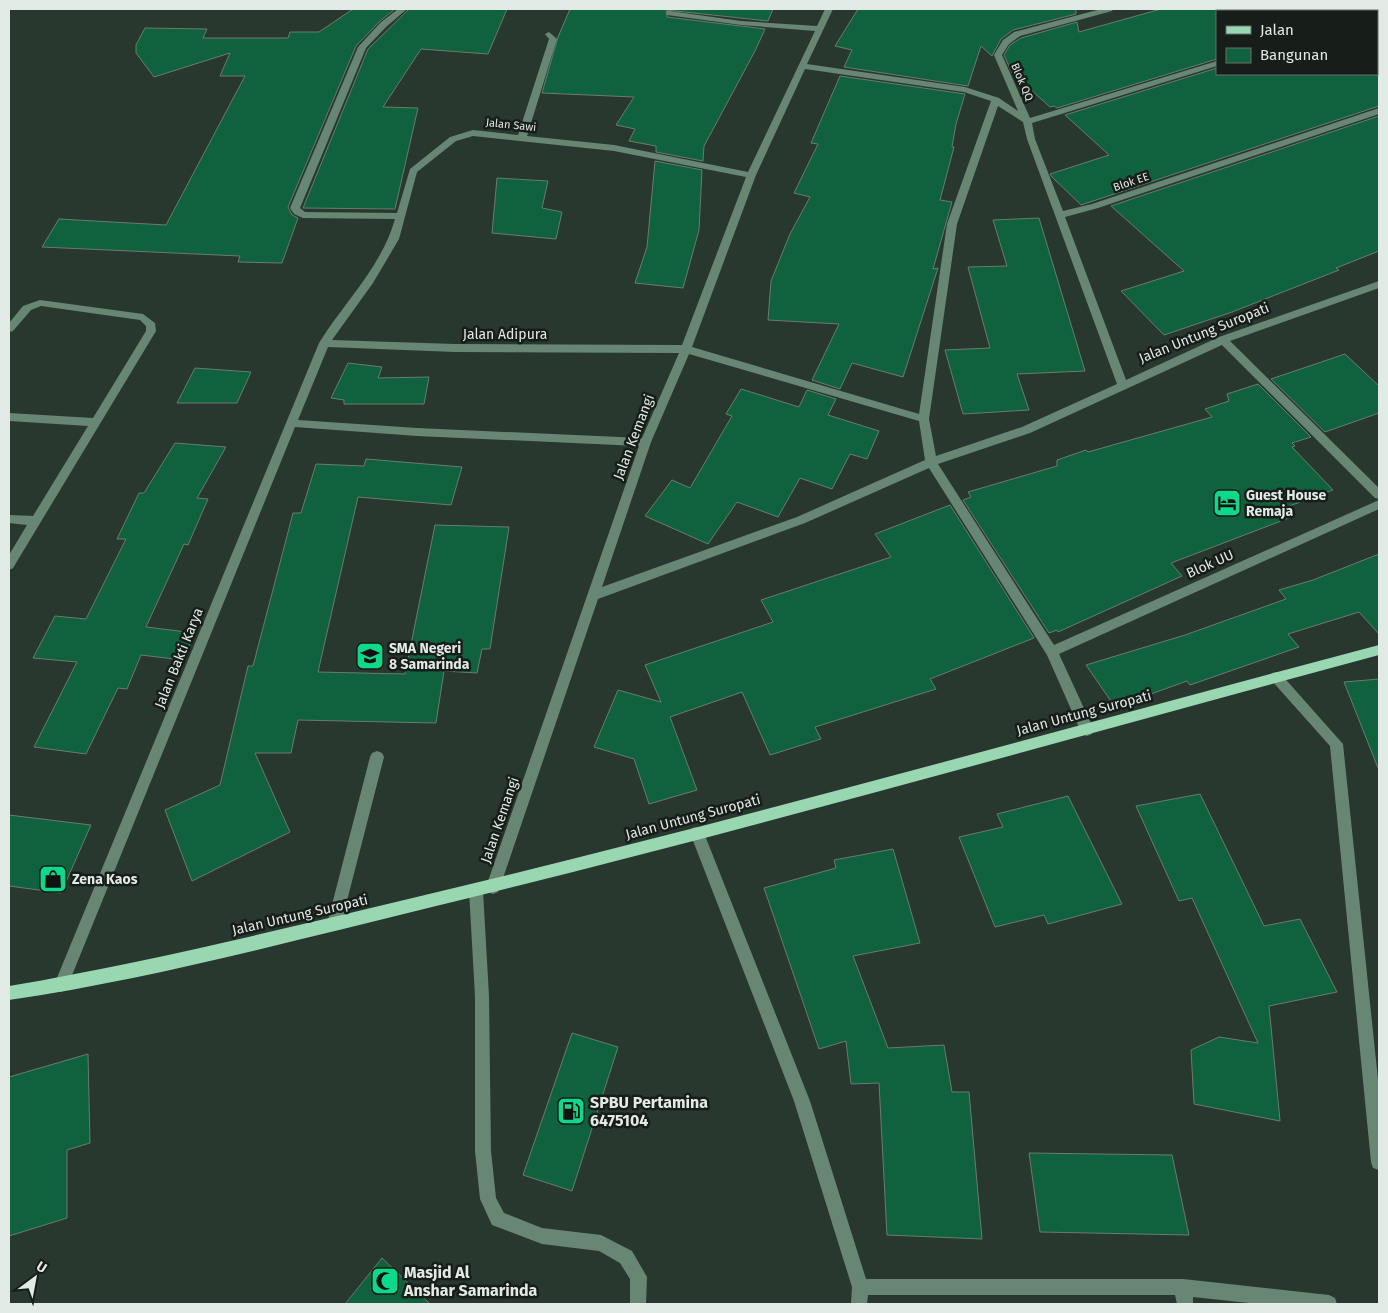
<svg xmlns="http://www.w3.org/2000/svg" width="1388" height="1313" viewBox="0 0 1388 1313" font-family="'Fira Sans',sans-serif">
<rect width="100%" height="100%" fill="#29382f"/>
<path fill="#10623e" stroke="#6a7b70" d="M353 9H395L379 22 356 46 288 207 292 215 298 218 282 263 238 262 240 256 42 247 59 219 166 225 245 76H220L230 53 154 77 136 53V45L145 28 207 29 203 38H288L290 32H319Z
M409 9H507L488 54 421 49 383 107 418 108 395 209 303 208 368 49Z
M570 9H773L768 21 666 10 667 17 765 29 755 51 704 146 703 161 656 152V146L629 141 635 129 616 125 634 97 542 93 558 37Z
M858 9H1076V14L1013 30 1001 39 992 56 981 46 968 86 844 67 852 50 835 46Z
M1161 9H1217V59L1057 108 1054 106 1050 107 1012 73 1004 55 1010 45 1021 38 1077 22 1079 32Z
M1217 68V74H1379V106L1081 205 1052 177 1050 174 1109 155 1065 115Z
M840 76 965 94 956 124 952 147H954L940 200 952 202 933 269 938 268 903 377 852 363 840 389 812 380 839 324 768 320 771 281 790 234 810 197 794 193 818 144 811 143Z
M1379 116V251L1336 268 1339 270 1232 312 1164 335 1121 291 1184 271 1111 206Z
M655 161 702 170 699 230 683 288 635 283 647 247Z
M497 178 548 181 542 208 562 212 556 239 492 233Z
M1039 218 1085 371 1017 374 1029 410 963 414 945 350 990 348 968 267 1007 266 993 220Z
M1345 354 1379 386V413L1325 432 1271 379Z
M348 363 382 367 378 378 429 377 424 404H344V400L331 398Z
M195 368 251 372 237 403H177Z
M1258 384 1311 437 1292 443 1295 446 1292 447 1333 490 1281 509 1289 518 1171 563 1182 576 1058 632 1057 630 1049 633 963 500 971 497 968 492 1057 466V460L1086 450 1088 452 1212 417 1205 409 1229 401 1227 394Z
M741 389 799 407 807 390 836 399 828 415 879 431 867 459 850 454 832 489 800 478 778 517 737 502 708 544 645 516 672 480 690 488 732 416 726 414Z
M175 443 226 447 197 498 208 499 188 545 184 544 146 627 195 633 182 660 141 655 127 689 118 688 86 754 34 747 77 662 33 658 55 616 86 619 126 539H117L139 493H144Z
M366 459 462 467 451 505 358 497 318 672 405 674 435 525 509 527 490 649H482L477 673 444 671 436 723 298 720 291 753H255L290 832 192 881 165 810 220 785 248 666H253L293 513H301L316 464 364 466Z
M950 505 1034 638 930 679 936 689 815 727 821 739 770 755 742 692 670 717 697 790 649 804 634 759 594 747 618 690 661 702 645 665 773 622 761 600 891 557 875 534Z
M1379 554V634L1359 612 1288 634 1299 647 1190 685 1187 681 1115 707 1086 665 1185 635 1286 599 1279 590 1313 580Z
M1379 679V767L1378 768 1344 682Z
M1200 794 1264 926 1300 919 1337 992 1269 1006 1280 1121 1194 1104 1191 1050 1219 1037 1258 1043 1192 898 1179 901 1136 806Z
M1068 796 1122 904 1048 924 1044 915 995 927 959 837 1003 827 997 814Z
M9 815 91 825 61 893 9 886Z
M893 849 920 943 853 956 888 1048 944 1045 952 1092H969L982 1239 887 1235 879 1083 851 1084 846 1041 819 1049 764 888 836 868 834 860Z
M572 1033 618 1047 572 1191 523 1175Z
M88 1054 90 1143 67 1150V1218L9 1236V1077Z
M1029 1153 1172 1155 1189 1235 1040 1232Z
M382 1258 430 1304H345Z"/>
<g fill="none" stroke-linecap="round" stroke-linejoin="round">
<path fill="#688674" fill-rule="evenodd" d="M398 9H407L386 27 366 48 300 208 305 212 397 213 410 169 450 137 473 130 518 135 549 39 545 34 549 32 557 39 527 136 614 145 748 172 815 31 741 25 667 15V11H670L741 21 817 26 825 9H833L807 64 965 87 999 98 1018 111 994 55 1003 40 1014 32 1101 9H1113L1112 11 1020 36 1009 44 1002 55 1030 118 1217 61V66L1032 123 1035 139 1063 211 1092 204 1379 108V114L1098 208 1065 217 1126 380 1219 337 1379 281V288L1230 341 1379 488V499L1375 498 1222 345 1030 433 938 464 1054 645 1379 500V509L1059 654 1094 730 1092 734 1087 736 1082 734 1047 655 929 468 805 523 598 599 500 887 498 892 493 894 488 892 486 887 639 446 417 436 295 427 66 990 61 992 56 990 54 985 319 343C345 301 381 268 395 219L303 218 294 214 290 208 358 47 380 23ZM805 69 964 92 991 101 947 224 919 414 692 347 756 175ZM998 106 1023 122 1027 139 1117 384 1022 427 936 456 929 419 957 224ZM473 136 614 151 746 177 682 345 455 344 332 340 373 283 399 239 417 172 456 141ZM328 347 455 352 679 353 642 438 417 428 298 420ZM689 354 919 421 925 460 797 517 602 587 651 442Z
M1290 9H1299L1301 11H1292Z
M1377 13H1379V18H1377Z
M1377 63 1379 64V70H1377Z
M40 300 143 314 155 323 156 331 13 568 9 570V555L27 525 9 523V515L33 516 88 426 9 421V413L93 418 146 331V326L140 320 41 306 31 310 13 331 9 332V323L23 306Z
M1276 672 1280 673 1343 744 1379 1089V1170L1373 1168 1371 1162 1330 746 1272 681 1270 677 1272 673Z
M377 751 382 753 384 757 341 924 339 929 334 931 329 929 327 924 370 757 372 753Z
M697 827 702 828 704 833 810 1101 866 1279H1183L1329 1295 1335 1298 1337 1304H1258L1193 1297V1304H1177L1175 1295H868L867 1304H851L852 1287 794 1101 690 833 692 828Z
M476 884 481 886 483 891 489 996 491 1151 496 1198 504 1213 542 1228 601 1235 632 1251 647 1277 646 1304H630V1279L620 1263 599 1251 542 1244 492 1225 480 1199 475 1151V996L469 891 471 886Z"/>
<path fill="#99d7b3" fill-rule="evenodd" d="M1379 645V655C1064 740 749 830 432 907 292 941 151 979 9 1000V986C149 962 287 928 425 895 745 819 1061 729 1379 645Z"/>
</g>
<defs>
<symbol id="hotel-square" viewBox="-11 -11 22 22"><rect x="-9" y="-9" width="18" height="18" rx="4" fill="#0dd98a" stroke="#171d19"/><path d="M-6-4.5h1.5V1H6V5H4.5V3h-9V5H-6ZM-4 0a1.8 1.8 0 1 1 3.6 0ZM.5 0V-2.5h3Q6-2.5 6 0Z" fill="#111"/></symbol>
<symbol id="school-square" viewBox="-11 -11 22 22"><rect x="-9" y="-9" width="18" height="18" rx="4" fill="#0dd98a" stroke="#171d19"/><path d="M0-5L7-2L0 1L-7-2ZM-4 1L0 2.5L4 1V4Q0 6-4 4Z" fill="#111"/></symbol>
<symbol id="shop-square" viewBox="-11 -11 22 22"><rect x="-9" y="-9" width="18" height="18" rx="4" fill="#0dd98a" stroke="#171d19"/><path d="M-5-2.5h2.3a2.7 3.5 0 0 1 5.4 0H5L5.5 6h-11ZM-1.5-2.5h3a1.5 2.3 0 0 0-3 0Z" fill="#111"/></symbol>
<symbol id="fuel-square" viewBox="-11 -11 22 22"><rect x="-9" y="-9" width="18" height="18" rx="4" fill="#0dd98a" stroke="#171d19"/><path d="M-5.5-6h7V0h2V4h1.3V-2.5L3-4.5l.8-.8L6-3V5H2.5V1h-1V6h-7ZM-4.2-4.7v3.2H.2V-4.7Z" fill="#111"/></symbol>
<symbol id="mosque-square" viewBox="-11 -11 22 22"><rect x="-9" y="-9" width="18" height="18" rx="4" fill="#0dd98a" stroke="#171d19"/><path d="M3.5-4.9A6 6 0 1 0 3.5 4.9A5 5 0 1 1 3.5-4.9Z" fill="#111"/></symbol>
</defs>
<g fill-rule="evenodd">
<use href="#hotel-square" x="1211" y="487" width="32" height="32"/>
<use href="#school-square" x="354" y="640" width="32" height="32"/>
<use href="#shop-square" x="37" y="863" width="32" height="32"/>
<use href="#fuel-square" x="555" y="1095" width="32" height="32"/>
<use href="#mosque-square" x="369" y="1265" width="32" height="32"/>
</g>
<g text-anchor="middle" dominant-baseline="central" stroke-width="5" stroke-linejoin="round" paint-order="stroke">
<g font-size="11" fill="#e1eae4" stroke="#171d19">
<text transform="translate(1022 82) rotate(67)">Blok QQ</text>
<text transform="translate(511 125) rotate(6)">Jalan Sawi</text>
<text transform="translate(1131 182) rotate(-19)">Blok EE</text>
</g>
<g font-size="14" fill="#e1eae4" stroke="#171d19">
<text transform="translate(1204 333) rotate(-22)">Jalan Untung Suropati</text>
<text x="505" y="334">Jalan Adipura</text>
<text transform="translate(634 437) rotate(-69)">Jalan Kemangi</text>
<text transform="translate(1210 564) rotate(-24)">Blok UU</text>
<text transform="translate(179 658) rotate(-68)">Jalan Bakti Karya</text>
<text transform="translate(1084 713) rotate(-15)">Jalan Untung Suropati</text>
<text transform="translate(693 817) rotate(-15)">Jalan Untung Suropati</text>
<text transform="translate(500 820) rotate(-71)">Jalan Kemangi</text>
<text transform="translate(300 915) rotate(-13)">Jalan Untung Suropati</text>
</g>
<g font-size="14" font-weight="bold" fill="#e1eae4" stroke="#171d19" text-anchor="start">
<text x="1246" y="495">Guest House<tspan x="1246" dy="16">Remaja</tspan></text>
<text x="389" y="648">SMA Negeri<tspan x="389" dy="16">8 Samarinda</tspan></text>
<text x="72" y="879">Zena Kaos</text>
</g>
<g font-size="16" font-weight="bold" fill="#e1eae4" stroke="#171d19" text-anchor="start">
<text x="590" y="1102">SPBU Pertamina<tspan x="590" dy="18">6475104</tspan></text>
<text x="404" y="1272">Masjid Al<tspan x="404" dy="18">Anshar Samarinda</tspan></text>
</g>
</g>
<rect width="1388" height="1313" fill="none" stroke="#e1eae4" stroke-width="20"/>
<rect x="1216" y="10" width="162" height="65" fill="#171d19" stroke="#686f6a"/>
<rect x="1226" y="26" width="25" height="8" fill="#99d7b3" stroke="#686f6a"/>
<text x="1260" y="35" font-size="15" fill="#e1eae4">Jalan</text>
<rect x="1226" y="48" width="25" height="15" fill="#10623e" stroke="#686f6a"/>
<text x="1260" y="60" font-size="15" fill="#e1eae4">Bangunan</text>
<g transform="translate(35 1278) rotate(32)" stroke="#171d19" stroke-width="4" paint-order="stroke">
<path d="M0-4L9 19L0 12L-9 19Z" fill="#e1eae4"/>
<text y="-8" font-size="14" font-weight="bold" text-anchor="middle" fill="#e1eae4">U</text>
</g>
</svg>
